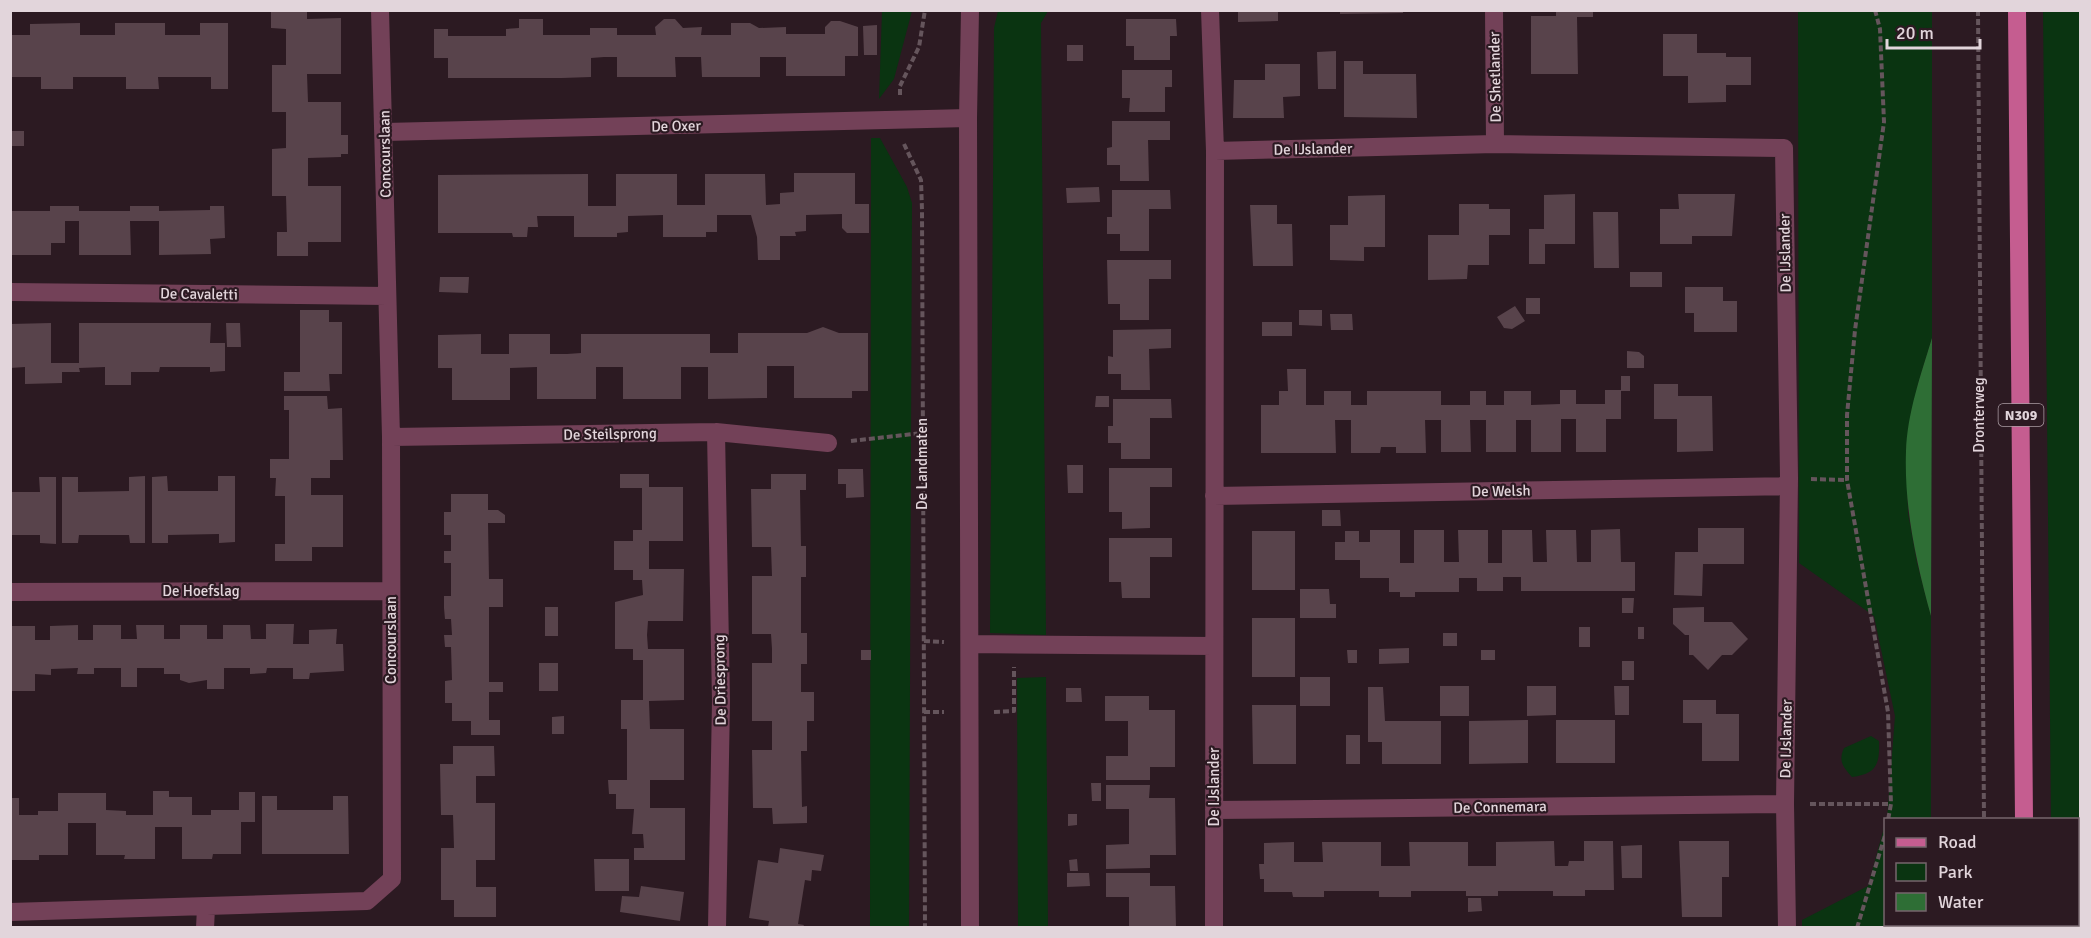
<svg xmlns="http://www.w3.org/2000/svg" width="2091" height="938" viewBox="0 0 2091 938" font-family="Signika,sans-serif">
<rect width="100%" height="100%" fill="#2c1a22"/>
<path fill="#0a3411" d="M882 11H912L894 79 879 99Z
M998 11H1048L1041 23 1046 635 990 633 994 28Z
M1798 11H1932V338L1918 384 1906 449 1908 513 1917 563 1931 616V819H1887L1895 716 1874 616 1799 563Z
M2043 11H2080V928L2052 927V925L2078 924V820L2051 819Z
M871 138H880L907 187 912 203 909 927 870 928Z
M1046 677 1048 927H1018L1017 678Z
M1871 736 1879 741C1880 765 1876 774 1852 777 1843 767 1838 761 1844 748Z
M1885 824 1886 924 1931 925V927H1802V920L1868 886Z"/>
<path fill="#2e6e35" d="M1932 338 1931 616C1916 562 1904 507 1906 451 1907 414 1921 374 1932 338Z"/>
<path fill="#58434b" d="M271 10H307V19L341 18V74H307L308 102H341V135H348V154H341V157L308 158V186H341V242H308V256H277V232H287L286 196H272V149L286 148V112H272V65H286V29L271 28Z
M1238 10H1278V21L1238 22Z
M1340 10H1403V13L1340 14Z
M1556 10H1593V17H1577L1578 74H1531V16H1556Z
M519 19H543V35H590V28H617V35H656L655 27 664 19H675L683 28 702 27 701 35H731V23H750L759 28 786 27V34H825V27L831 21H840L858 27V56H845V76H786V57H760V77H702L701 57H675L676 77H617V57H604L591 58V77L562 78H448V58H434V29H448V36H506V29L519 28Z
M1126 19H1176L1177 36H1170V60H1134V46H1126Z
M80 23V35H115V23H165V35H200V23H228V89H211V77H158L159 89H126V77H73V89H41V77H10V35H30V24Z
M877 25V55H864L863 26Z
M1663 34H1697V53H1726V57H1751V85H1726V102L1688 103V76H1663Z
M1067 45H1083V61H1067Z
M1336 51V89H1318L1317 52Z
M1344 61H1363V74H1416L1417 118 1344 117Z
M1265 64H1300V96L1283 97 1284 118H1233L1234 80H1265Z
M1122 70H1172V87H1165V112H1129L1130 98H1122Z
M1112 121H1170V140H1148L1149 181H1120V165H1107V148L1112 147Z
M10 131H24V146H10Z
M794 173H855V204H869V233H847L842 228V214L806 215V231L795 232 796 236H780V260H758L757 237 751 215H717V232H706V237H663V215L628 216V232L617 233V237H574V216H537L538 227H528L527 237H513L512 233H438V175L588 174V206H616V174H677V205H705V174H765L766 205 780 204V193L794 192Z
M1099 187 1100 202 1067 203 1066 188Z
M1112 190H1170L1171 209H1149V251H1120V234H1107V217H1112Z
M1575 194V244H1545V264H1529V229H1544V195Z
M1678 194H1735L1732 236H1692V244H1660V209H1679Z
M1385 195V247H1364V261L1330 260V225H1348V196Z
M1459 204H1489V209H1510V235H1489V265H1468L1467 279 1428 280V235H1459Z
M1250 205H1277V224H1292L1293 266H1253Z
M50 206H79V211H130V206H159V211L210 210V206H224L225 238 210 239 211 254 159 255V221H130L131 255H79V221H65V243H51V255H10V211H50Z
M1593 212H1618L1619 268H1594Z
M1107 260H1171V279H1149V320H1120V304H1108Z
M1630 272H1662V287H1630Z
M440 277H469L468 293 439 292Z
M1685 287H1723V301H1737V332H1694V313H1685Z
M1526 298H1540V314H1526Z
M1515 306 1525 321 1512 329 1504 328 1497 317Z
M300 310H329V322H342V374H329L330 391H284V372H300Z
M1299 310H1322V326L1299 325Z
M1330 314H1352L1353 330H1331Z
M1262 322H1292V336H1262Z
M51 323V363H79V323H211L210 343H225V371L210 372V367H160L159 372H131V385H105V367L79 368 80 372H62V383L25 384V367L10 368V324Z
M226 323H240L241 347H227Z
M823 327 839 333H868V391H852V398H794V366H767V398L708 399V367H681V399H623V367H596V399H537V367L510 368V400H452V368H438V335L481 334V354H509V334H550V354H567L581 353V334H710V353H738V333H807Z
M1171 329V348L1149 349 1150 390H1121V374H1108V356L1113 357V330Z
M1627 351 1639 352 1644 356V368H1627Z
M1287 369H1306V405H1324V391H1351V405H1367V391H1441V405H1470V391H1486V405H1504V391H1531V405L1560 404V390H1576V404H1605V390H1621V376H1630V391H1621V419H1606V452H1576V419H1561V452H1531V420H1516V452H1486V420H1470L1471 452H1441V420H1425L1426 453H1396V447H1381L1380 453H1351V420H1335L1336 453H1261V405H1279V391H1288Z
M1654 384H1678V396H1712L1713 451 1677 452V419H1654Z
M284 396H327L328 409 342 408 343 460H330V478H311V495H343V547H312V561H275V544H285V496H275L276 478H270V459H289V410H284Z
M1096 396H1109V407H1095Z
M1113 399H1171L1172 418H1150V459H1121V443H1108V426H1113Z
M1067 465H1083V493H1068Z
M1109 468H1172V487H1150V528L1122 529V512H1109Z
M838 469H863L864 497 846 498V484H838Z
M620 474H649V487H683V541H649V569H684L683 621H648L647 635 648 649H684V700L649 701 650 729H684V780H650V808H685V860H634V848H644L643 834H632L634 809H616V794H609L608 780H627V729H621V700H643V660H633V649H615V602L643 595 642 580H633V570H614V541H633V530H642V488H620Z
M771 474H806V490H800L801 546H806V577H801V633H807V664H801V692H814V721H807V751H801L802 807 807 806V823L773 824 772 808H753L752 750H772V721H752V663H772V649L771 634H752V576H772L771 547H752L751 489H771Z
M145 476V543H130L129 535H79L78 543H62V477H78V492L129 491V477Z
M167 476 168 491H218V476H235V542L219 543V534L168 535V543H152V477Z
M39 477H56V544L40 543V535H10V492H40Z
M451 494H488V510H498L505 515V523H488L489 579H503V607H489V682H503V692H489V720H500V735H471V721H452V703H445V681L452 680 451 647H445L444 635H452L451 619H445L444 608V596H451V563H444V551H451V535H444V512H451Z
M1322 510H1340L1341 526H1322Z
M1698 528H1744V564H1703L1702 596 1674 595 1675 552H1698Z
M1620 529 1621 562H1635V591H1521V577H1503V591H1477V578H1459V592H1415V597H1400V592H1389V578H1360V560H1335V542H1345V531H1359V542H1370V530H1400V563H1414V530H1444V562H1459L1458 530H1488V563H1502V530H1532L1533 562H1547L1546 530H1576L1577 562H1591V530Z
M1252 531H1295V590H1252Z
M1109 538H1172V557H1150V598H1122L1121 582H1109Z
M1300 589H1329L1330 604H1336V618H1300Z
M1622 598H1634L1633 613H1622Z
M545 607H558V636H545Z
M1704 607V622H1732L1748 639 1732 655H1722L1708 670 1693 655H1689V635H1685L1673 624V608Z
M1252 618H1295V677H1252Z
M266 624H294L293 644H309V630L337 629 336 644H343L344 671 310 673 309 679H293V668H267L266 673 250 674V668H224V689H207V680L189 683 180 680V674H164V668H137V687H121V668H94V674H77L78 668 51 669V675L35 674V691H10V626H35V640H50V626L78 625V640H93V625H121V639H137L136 625H164V639H180V625H207V639H223V625H250L251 639H266Z
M1579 627H1590V647H1579Z
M1638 627H1644V639H1638Z
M1443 633H1457V646H1443Z
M1409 648V663L1379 664V649Z
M861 650H871V660H861Z
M1347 650H1357V663H1348Z
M1481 650H1495V660H1481Z
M1622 661H1634V680H1622Z
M539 663H558V691H539Z
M1300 677H1330V706H1300Z
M1440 686H1469V716H1440Z
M1527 686H1556V715L1527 716Z
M1614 686H1629V715H1615Z
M1368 687H1383L1385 721H1441V764H1382V742H1368Z
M1066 688H1081L1082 702H1066Z
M1105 696H1149V710H1175V767H1150V780H1106V756H1128V721H1105Z
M1683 700H1716V714H1739V761H1702V723H1683Z
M1252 705H1296V764H1253Z
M564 716V734H552V717Z
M1528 720V763L1469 764V721Z
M1556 720H1615V763H1556Z
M1346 735H1360V764H1346Z
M453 746H494L495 776H476V803H495V860H476V887H496V917H454V900H441V848H454L453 815H441L440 764H453Z
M1091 783H1101V801H1092Z
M1106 785H1150L1149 798H1175L1176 855H1150V868L1106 869V845L1129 844V809H1106Z
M153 791H169V797H192V815H211V810H239V792H255V822H241V854H213L212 859H182V827H155V859H124L125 855H96V823H68V855H39V860H10V798H19V815H38V811H58V793H106V810L126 811V815H153Z
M262 796H277V810H333V796H348L349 854H262Z
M1068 814H1077V825L1068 826Z
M1554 841 1555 866H1568L1569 861H1584V841H1613L1614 890H1585V896H1553V891H1498V896H1466V891H1411V897H1379V891H1324V897H1293L1292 892H1264V879H1260L1259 864H1264V843L1294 842V862H1323L1322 842H1381V866H1410L1409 842H1468V866H1496V842Z
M1679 841H1729V877H1722V917H1682Z
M1642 845V878H1622L1621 846Z
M780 848 824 855 821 871 812 870 811 881 805 880 798 924 804 925 803 927H768L769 921 749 918 758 860 778 863Z
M594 859H629V891H595Z
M1077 859 1078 871H1070L1069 860Z
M1067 873H1089L1090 886 1067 887Z
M1106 873H1150V886H1175L1176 927H1129V897H1106Z
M641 886 684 892 680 921 620 912 622 896 639 897Z
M1468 898H1481L1482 911 1468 912Z"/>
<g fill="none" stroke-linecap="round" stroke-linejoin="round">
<path stroke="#65555c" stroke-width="4" stroke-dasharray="6 3" stroke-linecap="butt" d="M1875 10 1880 29 1884 122 1855 330 1847 415V480L1888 712 1891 804 1888 820
M1978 10 1984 820
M900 95V86L919 47 925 10
M904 144 921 180 922 210 925 928
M851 441 922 433
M1811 479 1847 480
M924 641 944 642
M924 712H944
M994 712 1014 711V667
M1810 804H1891
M1986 924V928
M1857 928 1886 832"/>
<path stroke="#734158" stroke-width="18" d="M1210 10 1215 151 1214 928
M1494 10 1495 144
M385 132 968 118
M1215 151 1495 144 1784 148 1789 478 1785 804 1787 928
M10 292 387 296
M716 432 721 701 717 928
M391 437 716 432 828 443
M1214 496 1789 486
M10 592 391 591
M970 644 1214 646
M1214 810 1785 804
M10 912 367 901 392 879 391 437 380 10
M205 928 206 908
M970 928 968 118 970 10"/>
<path stroke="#c55d90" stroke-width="18" d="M2017 10 2024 820
M2026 924V928"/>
</g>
<g text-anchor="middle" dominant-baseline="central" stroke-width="4.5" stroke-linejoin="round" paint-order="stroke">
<rect fill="#2c1a22" stroke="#ab9da4" stroke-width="1.5" x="1998.5" y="404" width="45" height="22" rx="4.5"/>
<g font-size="14" font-weight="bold" fill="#e2d5db">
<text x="2021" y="415">N309</text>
</g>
<g font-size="15" fill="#e2d5db" stroke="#2c1a22">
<text transform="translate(1495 77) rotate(-91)">De Shetlander</text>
<text transform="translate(676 126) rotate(-1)">De Oxer</text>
<text transform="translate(1313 149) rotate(-1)">De IJslander</text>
<text transform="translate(385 154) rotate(-91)">Concourslaan</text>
<text transform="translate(1785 253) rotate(-91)">De IJslander</text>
<text transform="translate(199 294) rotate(1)">De Cavaletti</text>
<text transform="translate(1979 415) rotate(-90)">Dronterweg</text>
<text transform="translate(610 434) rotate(-1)">De Steilsprong</text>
<text transform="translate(922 464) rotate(-90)">De Landmaten</text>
<text transform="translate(1501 491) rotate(-1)">De Welsh</text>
<text x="201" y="591">De Hoefslag</text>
<text transform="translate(391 640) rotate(-90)">Concourslaan</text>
<text transform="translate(720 680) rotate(-91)">De Driesprong</text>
<text transform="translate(1786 739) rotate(-89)">De IJslander</text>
<text transform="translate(1214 787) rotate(-90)">De IJslander</text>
<text transform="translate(1500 807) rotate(-1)">De Connemara</text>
</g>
</g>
<rect width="2091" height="938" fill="none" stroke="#e2d5db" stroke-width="24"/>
<rect x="1884" y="818" width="195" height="108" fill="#2c1a22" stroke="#75656c" stroke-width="1.5"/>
<rect x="1896" y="838" width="30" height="9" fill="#c55d90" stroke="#75656c" stroke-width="1.5"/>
<text x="1938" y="848" font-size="18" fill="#e2d5db">Road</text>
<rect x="1896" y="863" width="30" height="18" fill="#0a3411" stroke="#75656c" stroke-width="1.5"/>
<text x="1938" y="878" font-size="18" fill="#e2d5db">Park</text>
<rect x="1896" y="893" width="30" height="18" fill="#2e6e35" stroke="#75656c" stroke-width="1.5"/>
<text x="1938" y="908" font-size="18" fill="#e2d5db">Water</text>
<path d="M1887 39v9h93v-9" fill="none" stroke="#e2d5db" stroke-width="3"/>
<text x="1896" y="39" font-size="18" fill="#e2d5db" stroke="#2c1a22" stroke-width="4.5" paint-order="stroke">20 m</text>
</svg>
